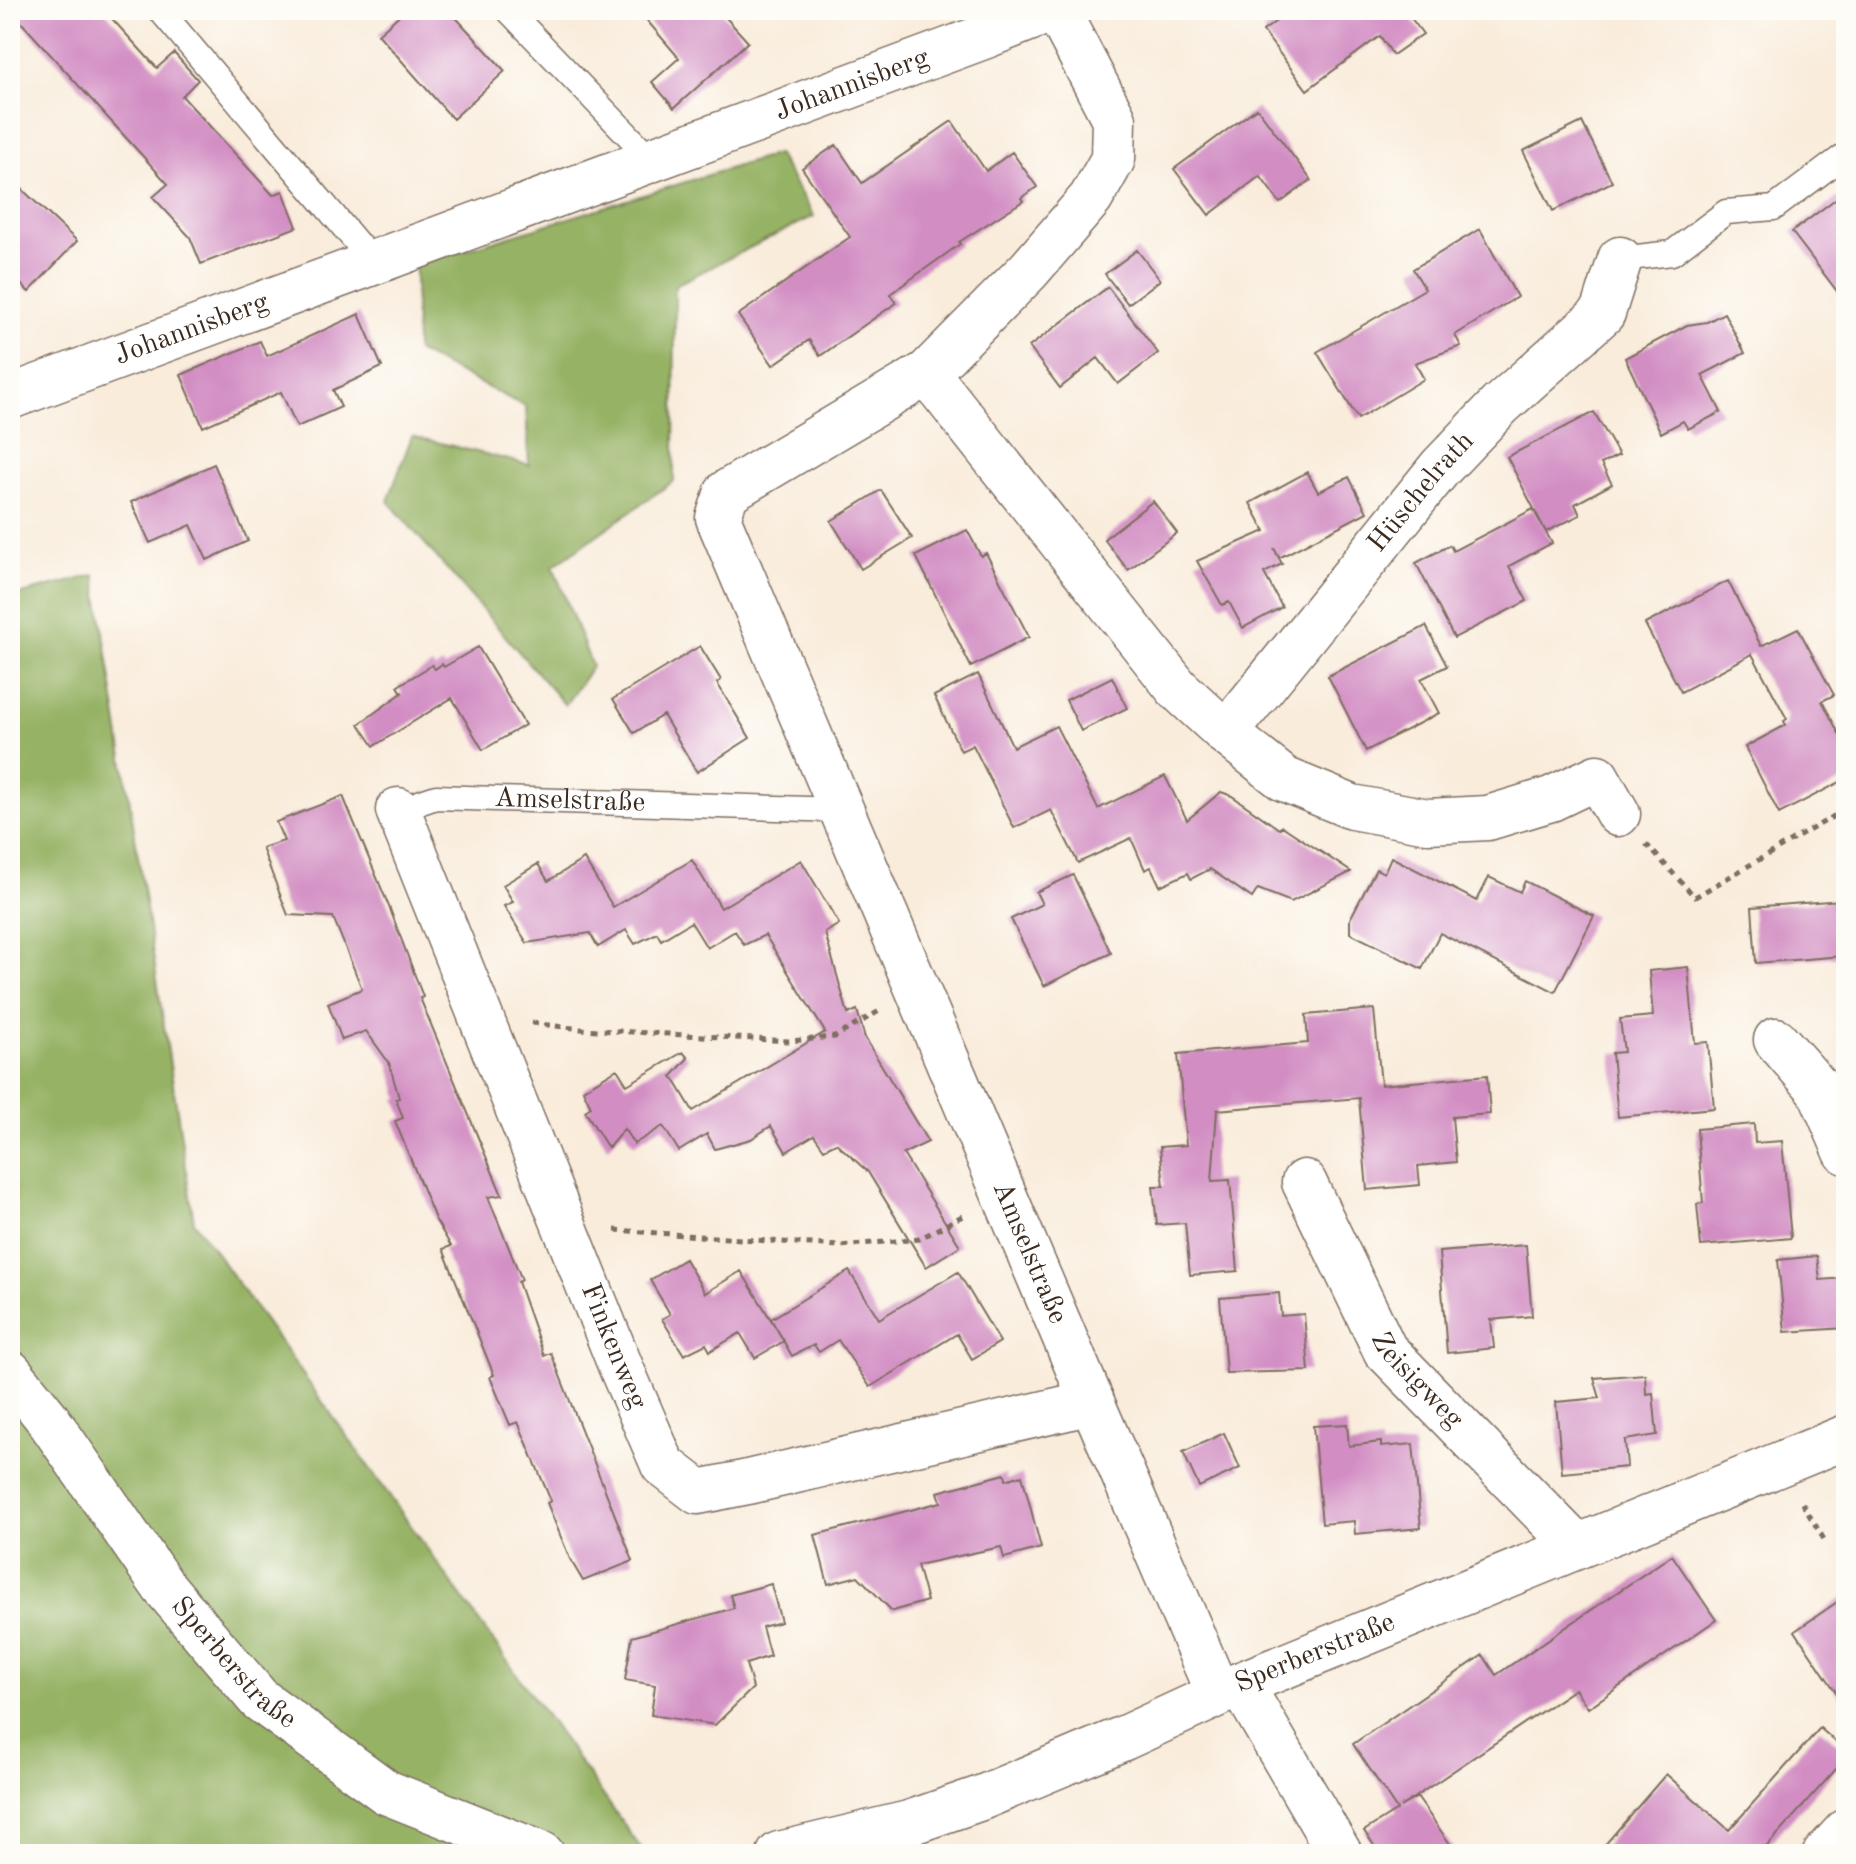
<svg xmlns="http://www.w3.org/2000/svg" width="1856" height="1864" viewBox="0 0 1856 1864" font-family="'Old Standard TT',serif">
<rect width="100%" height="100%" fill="#fdfcf7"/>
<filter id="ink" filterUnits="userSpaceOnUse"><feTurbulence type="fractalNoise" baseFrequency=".0125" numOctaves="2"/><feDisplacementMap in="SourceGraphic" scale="16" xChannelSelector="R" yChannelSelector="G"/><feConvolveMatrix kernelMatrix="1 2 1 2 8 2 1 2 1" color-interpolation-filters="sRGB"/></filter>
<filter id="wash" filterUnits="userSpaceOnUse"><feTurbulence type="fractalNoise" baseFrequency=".006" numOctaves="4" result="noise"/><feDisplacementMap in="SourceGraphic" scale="32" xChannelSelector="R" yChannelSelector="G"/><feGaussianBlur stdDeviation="1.8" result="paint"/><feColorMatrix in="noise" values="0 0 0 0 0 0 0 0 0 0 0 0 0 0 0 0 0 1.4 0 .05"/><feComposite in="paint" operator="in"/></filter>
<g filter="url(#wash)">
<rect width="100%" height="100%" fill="#f9ecdb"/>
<path fill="#96b265" stroke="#686e42" stroke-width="2" d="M777 154 814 216 675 285 674 481 553 566 592 666 565 705 388 501 412 436 529 465 526 407 416 351 415 265Z
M95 575 194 1222 645 1854H10V597Z"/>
<g id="blocks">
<path fill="#d28dc3" d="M10 10H104L157 68 174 53 198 80 182 96 273 195 283 191 297 227 201 264 190 237 153 197 168 184Z
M405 10H449L505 71 453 119 378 34Z
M638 10H719L748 42 674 108 652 82 679 58Z
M1291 10H1414L1408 14 1423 34 1393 55 1380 36 1307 90 1263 31Z
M1257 108 1311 180 1280 203 1260 176 1209 215 1174 169Z
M952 121 986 171 1012 152 1037 187 1021 198 1023 201 959 242 960 244 890 294 896 303 820 356 809 340 773 365 738 315 850 237 802 168 836 145 862 183Z
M1582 122 1612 182 1553 211 1523 151Z
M10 178 77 241 29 292 10 274Z
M1846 191V303L1792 232Z
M1480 229 1517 297 1455 335 1461 346 1415 363 1424 379 1358 419 1317 352 1425 289 1413 269Z
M1137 250 1160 280 1128 304 1105 274Z
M1108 287 1158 353 1118 384 1098 358 1060 388 1029 347Z
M1724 313 1745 353 1702 375 1721 412 1688 429 1683 421 1661 433 1625 358 1687 325 1707 322Z
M359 314 382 367 333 390 341 407 297 427 281 392 203 427 181 375 260 341 267 356Z
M1594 412 1619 455 1601 464 1612 484 1575 504 1580 515 1546 532 1507 457Z
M214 464 248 541 207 560 191 525 150 543 131 502Z
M1307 472 1318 492 1349 477 1367 512 1279 558 1274 548 1282 564 1264 573 1282 607 1243 628 1229 602 1222 605 1197 561 1265 531 1250 503Z
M881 490 912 538 861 569 831 521Z
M1153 501 1177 533 1128 570 1104 539Z
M1533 509 1552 543 1509 566 1527 601 1454 638 1416 563 1450 545 1453 551Z
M967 530 981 556 986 553 1029 637 971 667 916 556Z
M1728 581 1761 646 1798 628 1834 695 1822 701 1846 747V779L1779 814 1745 747 1786 725 1784 721 1787 719 1752 654 1681 692 1645 624Z
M1426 626 1447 666 1421 679 1439 713 1366 751 1328 676Z
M700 646 721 680 717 683 750 738 697 772 663 715 634 733 613 699Z
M478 647 525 725 483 750 452 698 374 746 359 724 402 693 398 686 432 665 435 669 442 664 444 667Z
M978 674 1013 747 1056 726 1098 809 1165 776 1187 820 1221 792 1232 796 1279 829 1282 826 1351 872 1291 902 1258 889 1252 898 1210 869 1191 879 1188 873 1160 886 1151 867 1145 870 1131 838 1078 863 1051 810 1014 828 973 745 961 751 934 696Z
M1112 677 1127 708 1081 731 1066 700Z
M343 796 390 909 423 997 420 998 502 1195 488 1197 522 1280 518 1282 544 1356 551 1353 633 1561 583 1581 570 1559 547 1503 551 1501 518 1422 510 1425 490 1377 494 1375 443 1249 451 1246 435 1219 395 1121 403 1118 396 1099 399 1098 389 1063 366 1031 342 1040 328 1003 362 989 333 917 288 915 262 848 284 841 276 822Z
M1391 857 1477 901 1489 877 1520 892 1525 881 1594 916 1555 992 1440 933 1422 969 1350 933V919L1376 869 1384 873Z
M584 859 613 907 692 860 721 908 801 860 839 924 825 933 848 1014 857 1010 865 1038 928 1142 903 1154 960 1246 926 1267 868 1172 836 1143 824 1149 814 1135 786 1152 771 1126 751 1139 715 1149 707 1134 679 1151 663 1126 634 1144 624 1129 608 1148 585 1111 591 1107 583 1090 617 1069 627 1085 683 1052 688 1058 672 1076 693 1111 825 1032 765 935 744 945 735 931 707 948 691 922 661 940 657 933 635 944 626 930 598 947 590 933 527 943 504 906 513 902 503 885 538 864 548 881Z
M1073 875 1111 953 1044 986 1011 919 1042 904 1036 892Z
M1841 900 1843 956 1756 963 1752 907Z
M1688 967 1695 1043 1708 1042 1714 1108 1618 1117 1612 1053 1624 1052 1620 1019 1653 1016 1649 971Z
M1374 1009 1381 1085 1487 1075 1490 1114 1452 1117 1456 1162 1418 1166 1420 1185 1367 1190 1359 1098 1217 1110 1212 1181 1230 1180 1238 1271 1190 1275 1185 1223 1157 1225 1153 1186H1164L1160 1147 1186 1145 1178 1054 1308 1043 1306 1015Z
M1754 1124 1755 1143 1782 1141 1791 1238 1701 1246 1697 1204 1703 1203 1697 1129Z
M1526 1245 1532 1316 1491 1320 1494 1348 1447 1353 1439 1252Z
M1817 1256 1820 1280 1846 1278V1328L1785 1332 1778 1260Z
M685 1259 705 1293 741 1271 784 1341 755 1358 740 1333 710 1351 706 1344 684 1355 662 1319 670 1314 650 1280Z
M849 1271 879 1319 958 1272 1000 1342 972 1359 957 1334 870 1387 838 1340 819 1352 814 1345 792 1356 771 1319Z
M1279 1293 1281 1316 1304 1314 1309 1371 1226 1373 1220 1298Z
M1645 1374 1646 1394 1653 1393 1657 1435 1625 1440 1627 1467 1562 1473 1556 1402 1600 1398 1594 1378Z
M1347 1424 1349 1446 1381 1442V1447L1413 1444 1421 1528 1355 1534 1354 1521 1322 1524 1313 1426Z
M1224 1433 1240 1468 1199 1487 1183 1452Z
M1005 1474 1006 1480 1022 1475 1041 1548 1004 1558 1001 1547 917 1565 927 1601 892 1611 858 1576 828 1584 815 1535 941 1502 938 1492Z
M1672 1555 1716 1620 1588 1708 1575 1689 1400 1807 1417 1797 1457 1854H1380L1364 1831 1397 1810 1353 1744 1483 1655 1496 1675Z
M771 1584 781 1622 762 1627 770 1656 746 1664 753 1688 715 1725 651 1715 655 1685 625 1680 632 1637 734 1608 730 1595Z
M1846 1596V1707L1795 1631Z
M1820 1728 1846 1751V1758L1760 1854H1597L1666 1774 1729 1830Z"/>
</g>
</g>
<g filter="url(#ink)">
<use href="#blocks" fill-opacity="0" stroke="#7e6e60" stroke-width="2"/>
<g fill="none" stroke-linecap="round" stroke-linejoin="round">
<defs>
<g id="lane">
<path d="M160 10 374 263"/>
<path d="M508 10 651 159"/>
<path d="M1620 259 1672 253 1726 212 1774 208 1846 154"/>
<path id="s1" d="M398 810 436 797 840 810"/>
</g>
<g id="street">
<path id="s2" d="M1057 10 1114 119 1113 159 1091 198 1029 270 927 373 727 492 718 518 1092 1402 1218 1694"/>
<path d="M927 373 1177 688 1226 733 1284 779 1352 807 1428 821 1488 818 1551 799 1597 777 1618 814"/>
<path id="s3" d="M10 397 986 36 1051 10"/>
<path id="s4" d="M1226 733 1440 468 1500 405 1603 313 1620 259"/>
<path id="s5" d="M398 810 622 1370 663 1465 698 1492 748 1482 1092 1402"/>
<path d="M1776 1040 1819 1089 1846 1152"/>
<path id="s6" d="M1304 1182 1385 1350 1576 1546"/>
<path d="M1241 1684 1340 1854"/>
<path d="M1825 1854 1846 1831"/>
</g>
<g id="secondary">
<path id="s7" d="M10 1372 47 1418 163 1586 259 1699 386 1792 542 1854"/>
<path id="s8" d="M779 1854 909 1823 981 1798 1124 1738 1241 1684 1846 1437"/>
</g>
</defs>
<use href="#lane" stroke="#7e6e60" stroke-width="27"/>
<use href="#street" stroke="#7e6e60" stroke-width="47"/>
<use href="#secondary" stroke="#7e6e60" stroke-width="47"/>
<path stroke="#7e6e60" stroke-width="5" stroke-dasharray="6 6" stroke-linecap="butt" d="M1646 844 1695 897 1846 809
M532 1023 581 1029 789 1041 835 1037 881 1010
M615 1230 839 1246 919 1239 966 1214
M1802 1503 1825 1541"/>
<use href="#lane" stroke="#fff" stroke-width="24"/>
<use href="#street" stroke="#fff" stroke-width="44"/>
<use href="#secondary" stroke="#fff" stroke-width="44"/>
</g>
</g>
<g text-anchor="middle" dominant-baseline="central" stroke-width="6" stroke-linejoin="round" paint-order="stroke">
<g font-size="28" fill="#3b2a1e" stroke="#fdfcf7">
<text stroke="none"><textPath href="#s3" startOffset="898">Johannisberg</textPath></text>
<text stroke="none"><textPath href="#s3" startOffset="194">Johannisberg</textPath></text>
<text stroke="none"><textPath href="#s4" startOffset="310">Hüschelrath</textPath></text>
<text stroke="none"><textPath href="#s1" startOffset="174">Amselstraße</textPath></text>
<text stroke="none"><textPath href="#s2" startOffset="1506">Amselstraße</textPath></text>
<text stroke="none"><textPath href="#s5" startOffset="578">Finkenweg</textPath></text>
<text stroke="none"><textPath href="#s6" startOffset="230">Zeisigweg</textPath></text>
<text stroke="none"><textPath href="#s8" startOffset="574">Sperberstraße</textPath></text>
<text stroke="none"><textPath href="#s7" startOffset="368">Sperberstraße</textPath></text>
</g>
</g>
<rect width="1856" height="1864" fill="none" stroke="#fdfcf7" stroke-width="40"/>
</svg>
